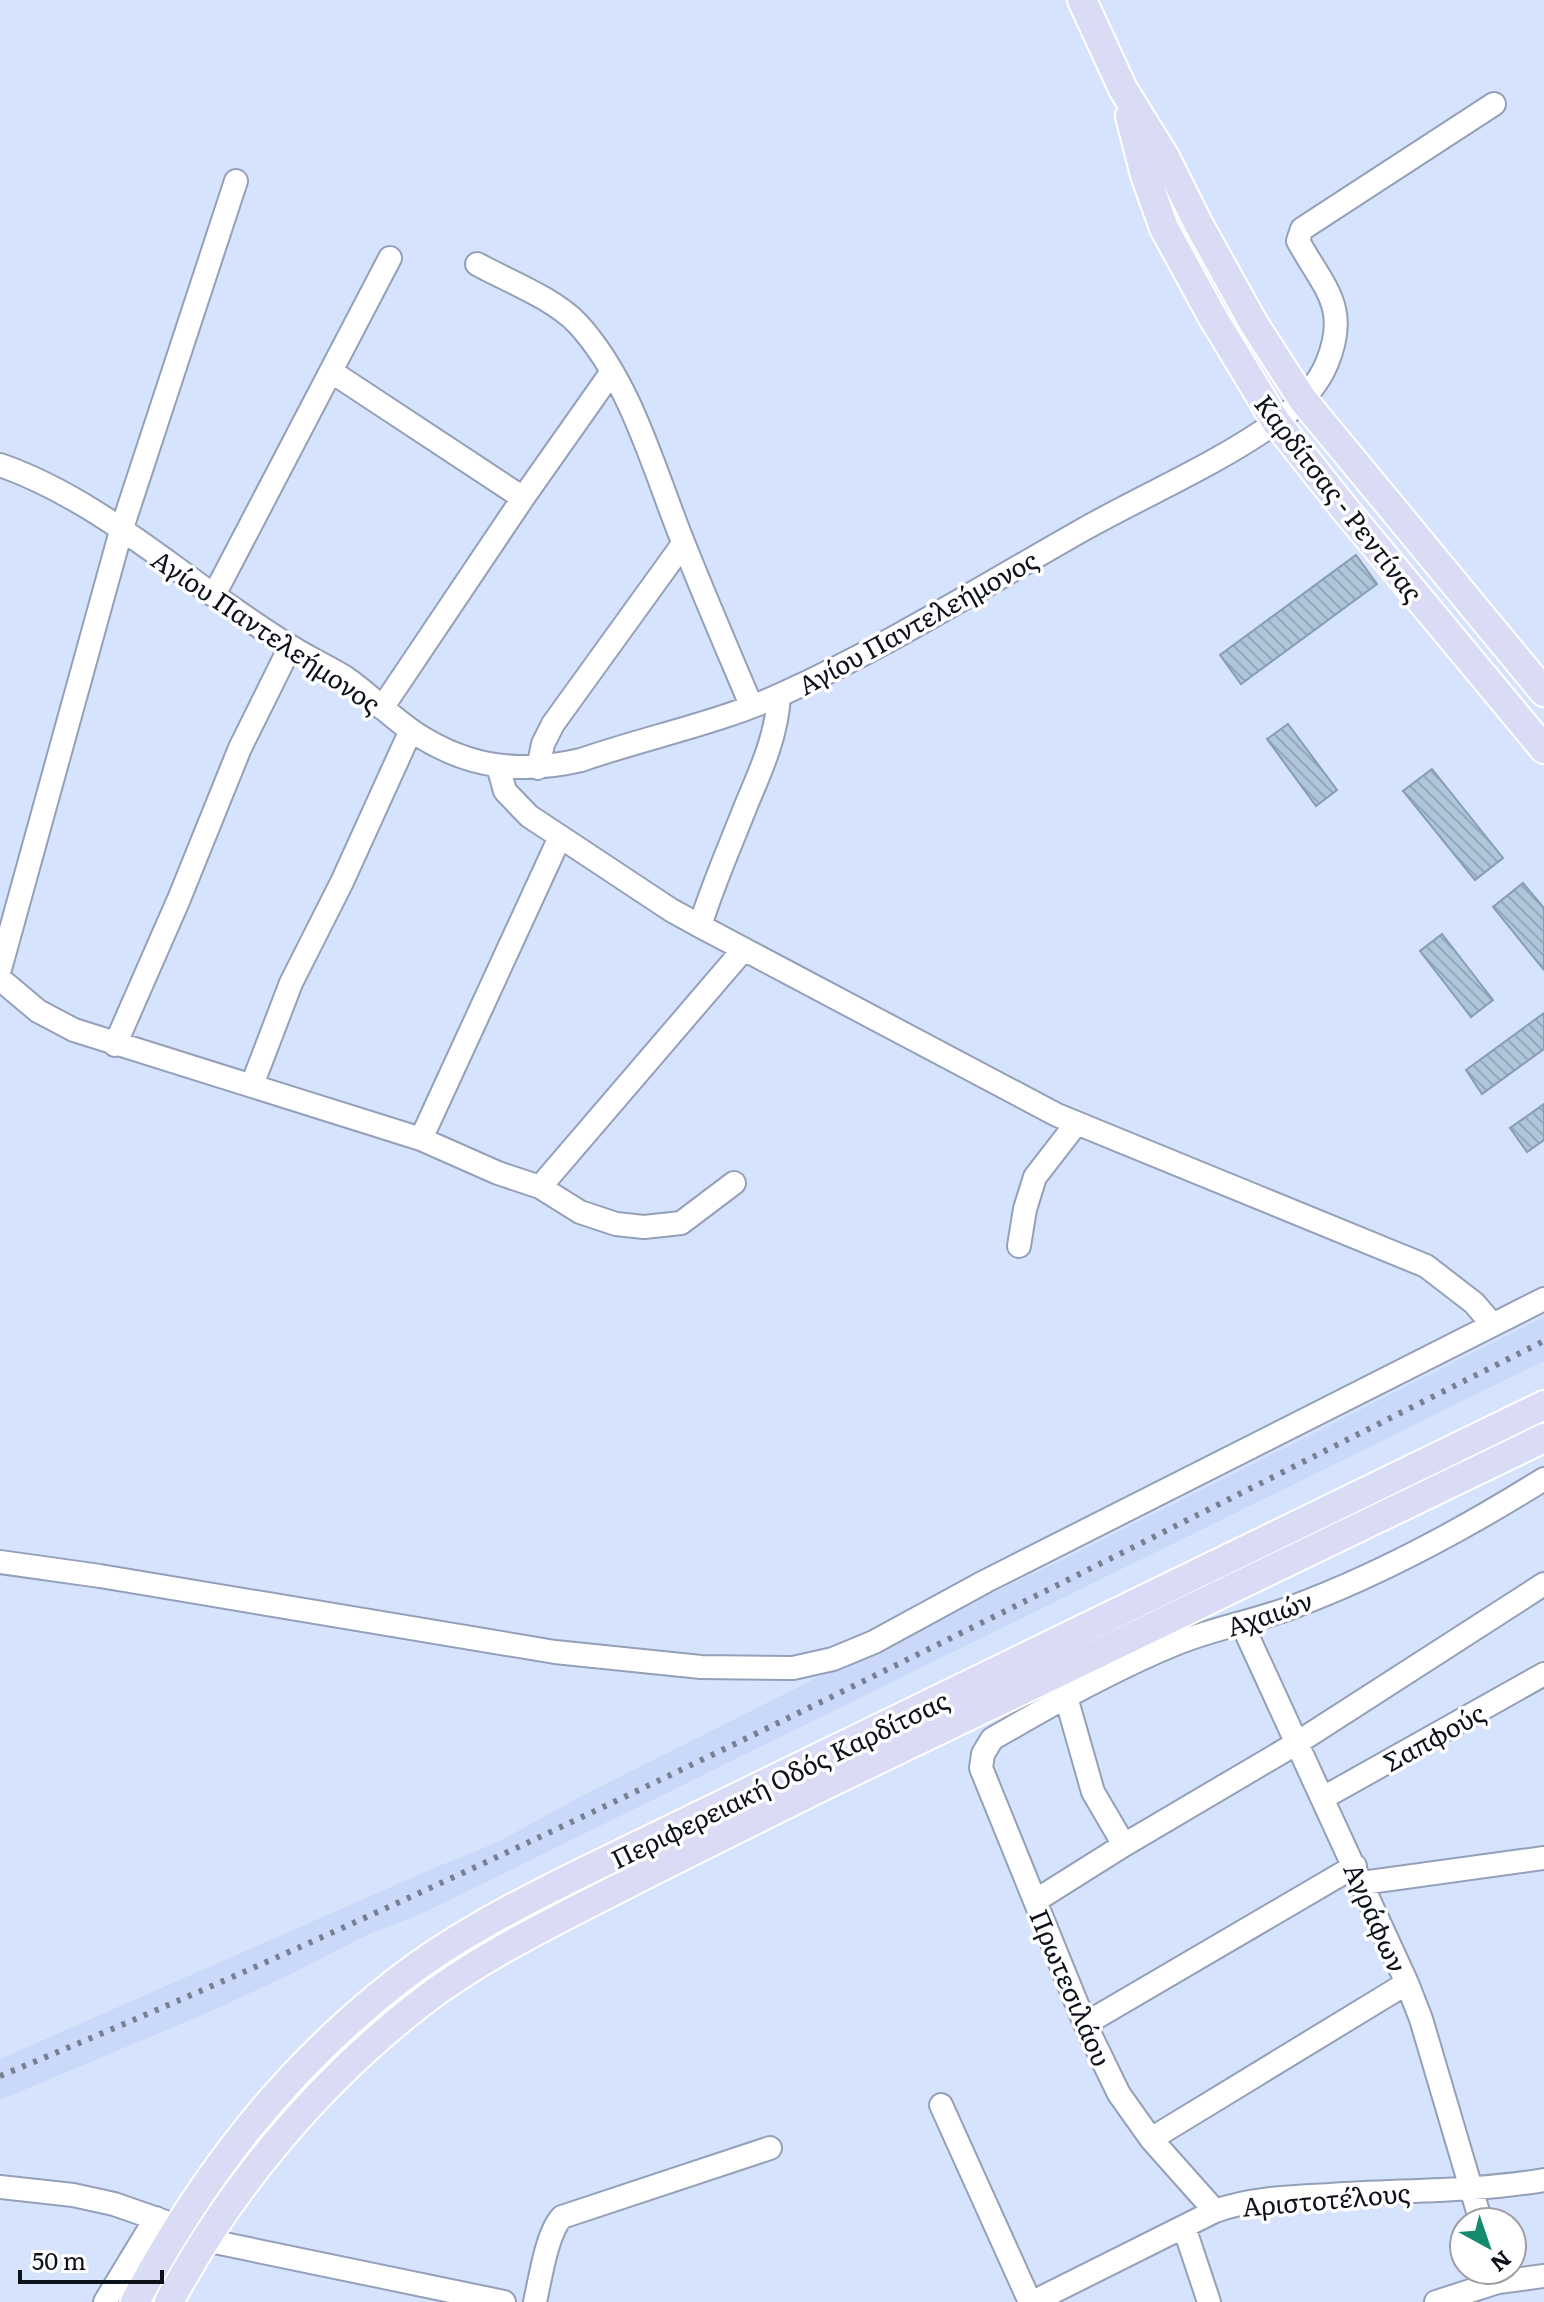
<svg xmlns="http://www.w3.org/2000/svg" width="1544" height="2302" viewBox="0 0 1544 2302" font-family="Literata,serif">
<defs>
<pattern id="building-back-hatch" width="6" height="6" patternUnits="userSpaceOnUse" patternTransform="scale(2)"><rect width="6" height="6" fill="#aec5da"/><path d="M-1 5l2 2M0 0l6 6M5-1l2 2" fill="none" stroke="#94a8ba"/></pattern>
</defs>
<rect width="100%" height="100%" fill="#d6e3fd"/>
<path fill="#cad9fa" d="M1544 1317V1361L421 1914 369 1934 291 1974 207 2013 0 2100V2059L434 1868 496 1843 576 1799 872 1650 1068 1557Z"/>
<path fill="url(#building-back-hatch)" stroke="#879db1" stroke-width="2" d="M1356 555 1377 584 1241 684 1220 655Z
M1288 724 1337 790 1316 806 1267 739Z
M1432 769 1503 858 1475 880 1403 791Z
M1523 883 1544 908V970L1493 907Z
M1442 934 1493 1000 1471 1017 1420 951Z
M1544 1013V1049L1482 1094 1466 1070Z
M1544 1104V1140L1527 1152 1510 1128Z"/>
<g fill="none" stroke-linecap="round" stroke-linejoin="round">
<defs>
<path id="minor" d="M477 264C508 281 553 298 577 323 632 382 655 474 685 547 706 600 729 653 751 705
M332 372 523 498
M0 465C78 492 145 546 212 594 238 612 266 632 293 648 310 659 329 667 346 678 371 695 392 719 418 735 470 768 521 774 581 760 647 737 719 723 782 694 888 646 985 585 1086 528 1149 493 1217 464 1276 422 1297 407 1317 387 1327 363 1350 307 1324 288 1298 241L1302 229 1494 104
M214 595 390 258
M382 708 523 498 611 373
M498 766 505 791 529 816 671 910 700 926 1057 1115 1426 1266 1474 1303 1493 1325
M538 768 543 744 553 724 683 544
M700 926C713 884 731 844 747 803 762 768 777 734 779 696
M0 969 121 531 236 181
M0 979 38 1011 74 1030 421 1139 498 1173 540 1187 580 1212 616 1224 644 1227 681 1223 734 1183
M115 1045 179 899 240 748 290 647
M252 1085 291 983 342 882 411 730
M421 1139 560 837
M540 1187 744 949
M1019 1246 1025 1209 1035 1177 1076 1124
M0 1562 100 1576 555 1652 701 1667 793 1668 833 1659 874 1642 986 1581 1544 1299
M1242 1624 1407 1983 1421 2019 1481 2222
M1066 1697 1093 1792 1124 1845
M1323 1798 1544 1674
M1362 1883 1544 1858
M1035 1901 1124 1845 1297 1743 1544 1584
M1085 2024 1355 1866
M941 2105 1030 2302
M1151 2139 1407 1983
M0 2187 73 2195 114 2204 177 2226
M1215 2211 1151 2139 1119 2094 1085 2024 981 1768 983 1754 992 1739C1053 1704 1115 1668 1180 1642 1216 1628 1254 1621 1290 1608 1380 1575 1464 1529 1544 1479
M1184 2227 1209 2302
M205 2240 504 2302
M105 2302 156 2218
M535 2302C540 2280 547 2232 562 2217L770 2148
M1033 2302 1215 2211C1252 2198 1291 2197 1330 2195 1401 2190 1473 2192 1544 2180
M1436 2302 1498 2282 1544 2276"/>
<path id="major" d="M1082 0 1123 89 1165 157 1199 225 1254 324 1303 400 1544 692
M1130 116 1145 175 1164 228 1212 316 1276 422 1344 508 1544 749
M135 2302C202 2176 286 2067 400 1979 453 1938 513 1907 573 1877L1544 1405
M169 2302C230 2188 316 2085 418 2005 477 1959 545 1926 611 1892 680 1857 750 1822 819 1788 1060 1671 1302 1555 1544 1438"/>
</defs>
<use href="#minor" stroke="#94a0b9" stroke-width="26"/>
<use href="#major" stroke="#fff" stroke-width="32"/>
<use href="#minor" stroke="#fff" stroke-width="22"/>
<use href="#major" stroke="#dadbf5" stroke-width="28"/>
<path stroke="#778091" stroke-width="6" stroke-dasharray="4 8" stroke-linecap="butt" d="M0 2076C527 1859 1034 1596 1544 1341"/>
</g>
<g text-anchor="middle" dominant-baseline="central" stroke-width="7" stroke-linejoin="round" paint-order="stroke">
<g font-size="26" fill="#0d1119" stroke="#fff">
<text transform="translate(1340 497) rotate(52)">Καρδίτσας - Ρεντίνας</text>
<text transform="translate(917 621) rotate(-29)">Αγίου Παντελεήμονος</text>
<text transform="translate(267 630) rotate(34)">Αγίου Παντελεήμονος</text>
<text transform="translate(1269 1612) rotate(-19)">Αχαιών</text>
<text transform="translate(1433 1736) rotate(-29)">Σαπφούς</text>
<text transform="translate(779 1778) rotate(-26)">Περιφερειακή Οδός Καρδίτσας</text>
<text transform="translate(1377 1917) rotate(66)">Αγράφων</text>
<text transform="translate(1072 1987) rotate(67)">Πρωτεσιλάου</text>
<text transform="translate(1326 2198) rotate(-5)">Αριστοτέλους</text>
</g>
</g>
<g transform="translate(1488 2246) rotate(140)"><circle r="38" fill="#ffffff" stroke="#9ea0a3" stroke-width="2"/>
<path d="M0-6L14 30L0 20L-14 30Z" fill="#148b6d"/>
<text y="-12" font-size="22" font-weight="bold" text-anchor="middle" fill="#0d1119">N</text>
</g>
<path d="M20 2270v12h142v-12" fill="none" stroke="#0d1119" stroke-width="4"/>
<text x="32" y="2270" font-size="24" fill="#0d1119" stroke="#ffffff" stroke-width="6" paint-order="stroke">50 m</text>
</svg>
